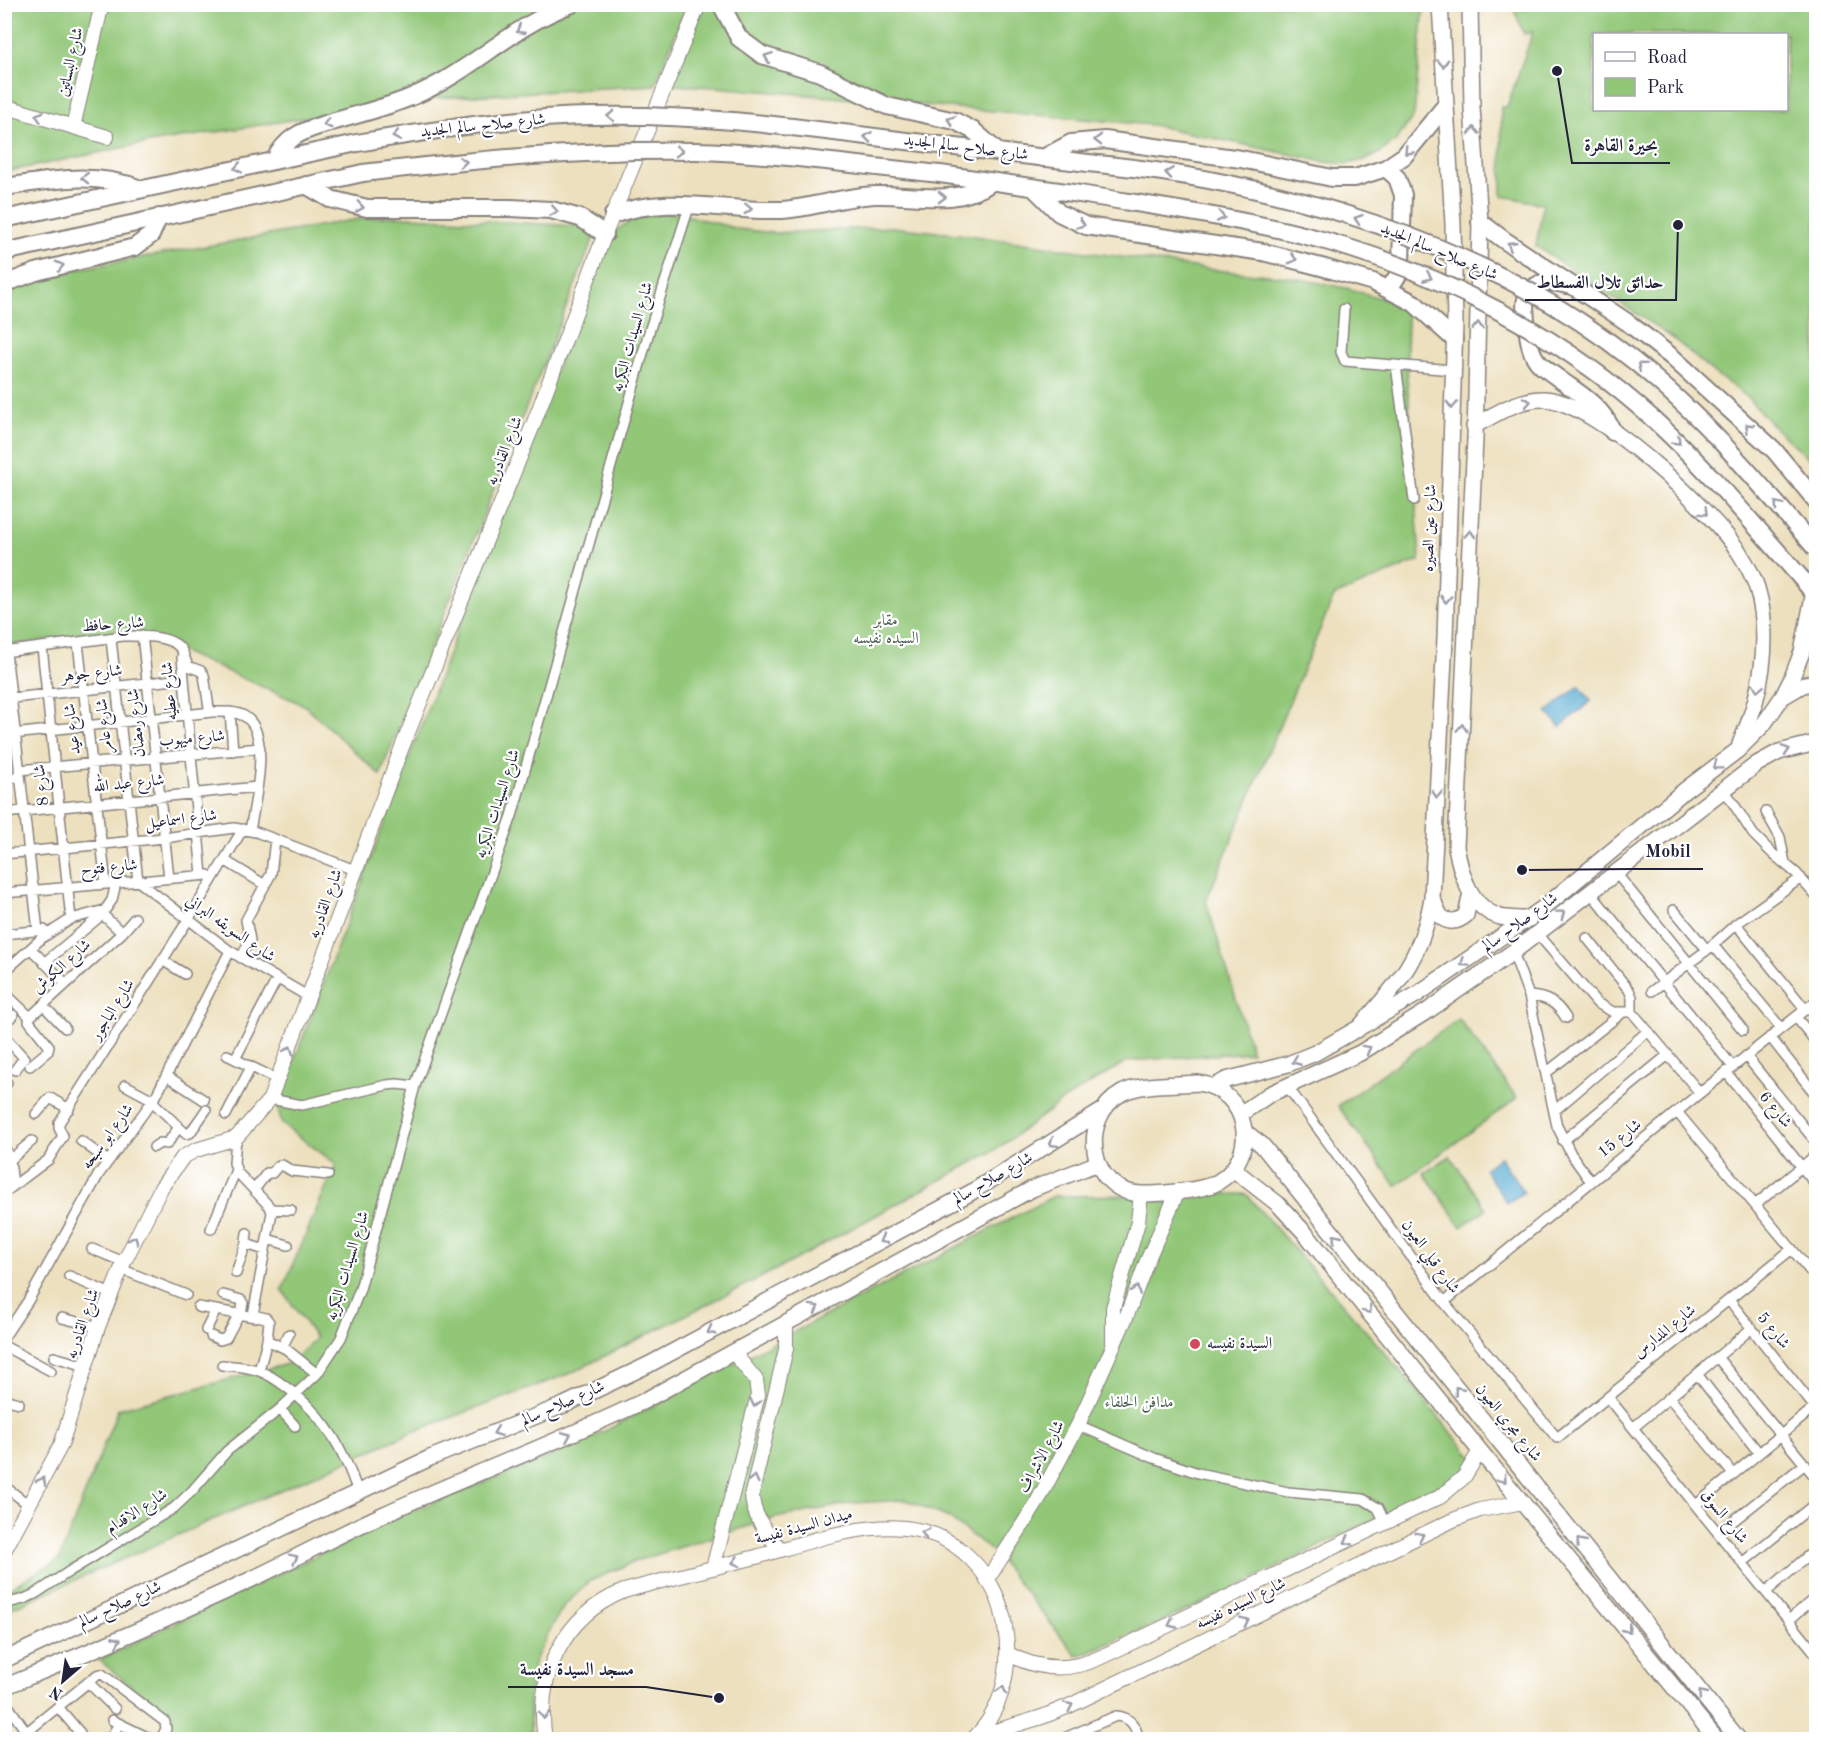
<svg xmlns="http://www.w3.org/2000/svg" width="1821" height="1744" viewBox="0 0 1821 1744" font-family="'Old Standard TT',Amiri,serif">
<rect width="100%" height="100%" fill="#fff"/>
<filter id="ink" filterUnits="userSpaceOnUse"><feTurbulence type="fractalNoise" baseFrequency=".0167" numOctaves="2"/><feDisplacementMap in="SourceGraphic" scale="12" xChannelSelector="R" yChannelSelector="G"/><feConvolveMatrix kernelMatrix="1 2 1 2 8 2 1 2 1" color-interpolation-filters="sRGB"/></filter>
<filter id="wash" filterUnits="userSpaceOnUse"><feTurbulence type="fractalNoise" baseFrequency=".008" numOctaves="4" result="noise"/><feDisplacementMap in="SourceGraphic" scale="24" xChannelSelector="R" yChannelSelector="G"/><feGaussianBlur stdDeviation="1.35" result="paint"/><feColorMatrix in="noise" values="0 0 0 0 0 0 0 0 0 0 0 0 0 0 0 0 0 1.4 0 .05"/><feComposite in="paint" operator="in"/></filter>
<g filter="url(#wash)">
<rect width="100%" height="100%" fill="#ede0be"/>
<path fill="#92c778" stroke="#5a745a" stroke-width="1.5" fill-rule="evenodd" d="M4 5H687L655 85 420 99 131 146 5 172Z
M704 5H1424L1414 115 1396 141 1378 154 1368 159 1347 164 1325 162 1152 125 715 87 671 85Z
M1512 5H1816V464L1777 430 1746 396 1714 373 1674 339 1536 246 1543 204 1502 196 1501 107H1507L1533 32 1524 34ZM1786 34V110H1594V34Z
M666 213H678L738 229 773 233 892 227 975 236 1214 270 1289 277 1346 288 1407 306V376L1420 560 1334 596 1206 901 1252 1052 1127 1061 1065 1099 997 1149 789 1263 571 1373 415 1431 5 1611 4 1591 59 1560 118 1409 291 1363 316 1338 282 1290 336 1164 282 1124 277 1106 605 241C622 222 641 215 666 213Z
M392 216 598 227 380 775 304 705 130 629 5 646 4 290 72 270 358 219Z
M1459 1019 1517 1098 1396 1186 1338 1106Z
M1450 1156 1486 1209 1461 1227 1424 1173Z
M1246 1194 1386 1354 1477 1463 1463 1475 1233 1589 1157 1624 1077 1656 993 1552 949 1518 906 1500 853 1503 775 1518 636 1561 590 1581 564 1606 547 1635 534 1663 529 1696 531 1739H155L168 1716 99 1660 392 1519 578 1445 1054 1196Z"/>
<path fill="#54aad1" stroke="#3b6686" stroke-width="1.5" d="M1579 686 1591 701 1560 727 1547 712Z
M1500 1157 1524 1192 1507 1203 1484 1169Z"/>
</g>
<g filter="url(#ink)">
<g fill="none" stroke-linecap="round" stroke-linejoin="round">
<defs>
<path id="street" d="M1344 309 1341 352 1345 361 1453 370
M1396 365 1414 500
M142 635 169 878
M111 639 138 881 230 951 309 997
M78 643 106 884
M42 647 71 919
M4 652 123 636C138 636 170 635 180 648 184 652 185 660 188 666L201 671 204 675 209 708 212 712
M6 652 38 931
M182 657 202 875
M4 699 183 679
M230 712 233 751
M4 735 212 712C223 712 235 711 244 716 273 732 254 804 250 831
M19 770 260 748
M4 778 20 777
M1724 789 1753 834 1773 854 1796 873 1816 896
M1766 812 1780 837 1785 863
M4 813 257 787
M4 854 164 838 234 828 256 832 355 870
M224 860 265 885
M1616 873 1743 1030
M1590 892 1733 1067
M4 893 208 875
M1674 910 1707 950
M100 912 122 933
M1736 924 1806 1010
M1537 933 1597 1003 1613 1012H1632
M4 934 44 930
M1587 938 1629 990 1632 997V1012L1700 1093
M1713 945 1781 1028
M31 949 65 983
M1513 952 1529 996 1557 1126 1571 1154 1591 1182
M241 958 250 940 246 920 271 874 275 839
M162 960 185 974
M44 963 103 914
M4 972 42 938 71 919 105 910 112 900 116 883
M1652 991 1707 950 1736 924 1801 878
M4 992 30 1017
M1529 996C1547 997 1557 1003 1566 1018
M43 1005 65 1028
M1796 1017 1816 1042
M4 1024 13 1015
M4 1036 24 1058 15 1070
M1770 1037 1816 1095
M227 1055 278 1080
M1746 1056 1816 1142
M235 1059 277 979
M30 1066 48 1051 49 1046 29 1021 30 1017 122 933 135 918
M1726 1072 1816 1185
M1546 1073 1622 1013
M167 1076 204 1100
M125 1085 153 1100
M1287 1086 1444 1302 1557 1438 1792 1249
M4 1087 7 1083
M270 1099 302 1105 387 1085 397 1084 415 1086
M152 1101 186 1134 190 1133 206 1110
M1554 1111 1648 1031
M1677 1112 1816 1278
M36 1114 50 1098 69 1109
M226 1115 251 1067
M236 1138 234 1163 237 1172 270 1207 272 1212 253 1315 266 1318 269 1322 267 1340 259 1371
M81 1141 108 1161
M1563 1141 1668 1055
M4 1146 10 1160 13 1185
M154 1147 160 1143 167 1144 179 1127
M10 1160 32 1141
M254 1190 267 1173H272L278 1166 282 1165 292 1171 328 1175
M4 1193 48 1160 63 1136 59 1128V1123L188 920 243 829
M1755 1205 1816 1155
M271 1209 291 1210
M211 1229 236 1170
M247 1233 246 1240 249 1245 265 1250
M267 1239 288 1245
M92 1249 124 1262
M121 1269 186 1295
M236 1273 246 1243
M69 1276 111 1294
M223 1295 241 1300 243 1303 241 1314
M1729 1300 1816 1409
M1444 1302 1700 1093 1816 1001
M198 1307 255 1317
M62 1318 98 1327
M206 1330 216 1310
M211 1336 220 1340 226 1338 239 1314
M4 1337 28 1301 99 1174 156 1096 230 951
M267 1340 286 1349 317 1374
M4 1346 51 1371
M282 1347 289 1334
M54 1357 86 1366
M1717 1357 1816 1478
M222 1365C235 1366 247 1366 259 1371 272 1375 283 1385 294 1393 329 1423 343 1449 358 1492
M1697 1374 1759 1453
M1608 1397 1816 1654
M1669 1397 1733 1474
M4 1399 19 1403
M280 1409 295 1426
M1078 1425 1154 1458 1198 1473 1288 1492 1363 1499 1378 1508 1385 1523
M1633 1428 1752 1328
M4 1486 29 1505
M1696 1505 1815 1407
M1718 1533 1805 1464
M1742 1563 1816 1503
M1766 1592 1816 1549
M4 1604 24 1599 35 1594 70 1571 174 1508 192 1491 227 1451 280 1409 317 1374 341 1338 360 1289 415 1086 512 816 649 332 690 204
M1789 1620 1816 1597
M88 1682 115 1709
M4 1700 32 1740
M58 1707 80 1733
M112 1720 153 1740
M27 1732 97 1675 102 1674 165 1722 166 1729 160 1740
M109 1740 119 1724
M1060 1740 1116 1716C1132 1717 1135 1727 1140 1740"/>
<path id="secondary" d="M4 106 107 137
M73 127 102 4
M1113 1342V1308L1138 1222 1141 1194
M780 1550C767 1532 752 1517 752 1493L786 1349V1325
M4 1551 61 1445 98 1327 124 1262 161 1188 183 1157 196 1150 236 1138 270 1099 402 747 533 425 605 234 699 4
M713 1568 758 1395 756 1380 734 1353
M987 1580 1036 1504 1078 1425 1127 1315 1147 1261 1178 1191
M1007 1653C1037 1670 1068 1672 1099 1658L1440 1497 1464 1477 1480 1451
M976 1737 1042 1717 1069 1706 1453 1520 1480 1510 1523 1502
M545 1740C535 1675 563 1616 624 1591 668 1579 712 1568 756 1557 824 1538 913 1500 971 1559 989 1577 1002 1601 1005 1627 1012 1668 1003 1711 972 1740"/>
<path id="primary" d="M1470 4 1472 108 1480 222 1475 439 1456 847C1461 874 1470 908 1500 917 1509 919 1519 919 1529 919
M1474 426C1496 414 1519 398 1545 399 1596 402 1710 509 1739 552 1746 563 1753 575 1757 588 1772 638 1761 698 1740 744
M1784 696 1801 686 1816 681
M1432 898 1440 916C1448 923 1457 923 1466 915L1471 893
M1357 1030C1397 984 1421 961 1432 898L1445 638 1455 323 1453 224 1440 4
M1198 1083C1249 1090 1261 1156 1218 1182 1203 1191 1160 1194 1142 1194 1088 1193 1078 1117 1122 1093 1141 1083 1176 1085 1198 1083Z
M1214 1087 1226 1080 1288 1064 1315 1053 1416 995 1542 909 1685 790 1738 750 1763 725 1783 696 1791 680 1802 652 1814 592
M1240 1114 1270 1094 1360 1053 1429 1010 1513 952 1757 764 1779 752 1816 743
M1245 1132 1262 1145 1739 1740
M1233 1169 1278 1204 1305 1233 1480 1451 1717 1740
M4 1660 430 1458 564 1405 648 1365 970 1193 1102 1111
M4 1687C87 1653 169 1618 250 1580 294 1559 336 1536 380 1516 467 1476 556 1443 642 1402L1032 1189 1098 1163"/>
<path id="highway" d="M721 4 739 38 762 55 820 73 887 106 955 121 974 131 999 153
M947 146 1088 163
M1043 158 1071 143 1105 140 1241 159 1332 178H1355L1386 168 1404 156 1445 106
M274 161C279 151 285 143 294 137 305 129 319 126 332 122 358 114 385 108 411 97 469 74 512 25 572 4
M1386 168 1397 178 1403 195 1401 262 1398 275 1389 289
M940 174 1080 194
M306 185 330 199 367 208H510L551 210 580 218 605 234
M4 187C53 180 94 171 141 189
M1035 189 1059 213 1086 226 1263 252 1325 268 1373 282 1414 303 1454 339
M613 215C669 194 724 212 781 210 813 208 844 196 876 195 916 194 957 207 992 182
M4 219 357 143
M1480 222 1504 240 1627 322 1672 357 1774 450 1816 501
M4 252 363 173
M4 284 36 272 135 247 151 235 159 217
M1567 285C1555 282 1542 279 1532 289 1523 298 1525 308 1526 319 1528 331 1528 345 1534 356 1539 366 1549 371 1558 378 1580 394 1602 406 1613 432
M1801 578 1816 596"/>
</defs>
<use href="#street" stroke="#88817c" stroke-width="12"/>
<use href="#secondary" stroke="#88817c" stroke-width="16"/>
<use href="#primary" stroke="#88817c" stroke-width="18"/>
<use href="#highway" stroke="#88817c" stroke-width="20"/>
<use href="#street" stroke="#fff" stroke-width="9"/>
<use href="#secondary" stroke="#fff" stroke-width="14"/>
<use href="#primary" stroke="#fff" stroke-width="15"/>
<use href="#highway" stroke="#fff" stroke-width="16"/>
<defs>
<path id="highway-bridge" d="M357 143C435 130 513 117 592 116 711 113 830 132 947 146
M1088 163C1273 180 1488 243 1634 361 1703 416 1759 483 1816 549
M363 173C474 160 583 149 695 151 777 153 859 166 940 174
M1080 194C1164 208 1248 219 1329 242 1447 276 1562 336 1653 419 1707 468 1753 524 1801 578"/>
</defs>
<use href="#highway-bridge" stroke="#88817c" stroke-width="20" stroke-linecap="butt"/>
<use href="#highway-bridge" stroke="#fff" stroke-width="16"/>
</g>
<defs><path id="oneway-chevron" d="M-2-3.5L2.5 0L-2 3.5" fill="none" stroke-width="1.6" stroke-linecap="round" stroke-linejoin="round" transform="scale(1.5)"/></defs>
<g stroke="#9c9ca7">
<use href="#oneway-chevron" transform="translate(520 30) rotate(149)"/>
<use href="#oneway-chevron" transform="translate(768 57) rotate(-159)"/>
<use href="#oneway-chevron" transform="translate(1443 63) rotate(87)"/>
<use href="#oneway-chevron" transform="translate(39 116) rotate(-163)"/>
<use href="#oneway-chevron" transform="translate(611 116) rotate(-179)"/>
<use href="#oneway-chevron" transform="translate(951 120) rotate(-161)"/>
<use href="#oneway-chevron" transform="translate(327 124) rotate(163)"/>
<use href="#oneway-chevron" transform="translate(1474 131) rotate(-94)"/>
<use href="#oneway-chevron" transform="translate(396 136) rotate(170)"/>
<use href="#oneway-chevron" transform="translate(868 137) rotate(-173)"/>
<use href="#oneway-chevron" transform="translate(1098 140) rotate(180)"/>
<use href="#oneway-chevron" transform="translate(679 151) rotate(1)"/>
<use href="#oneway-chevron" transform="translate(1408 151) rotate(134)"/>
<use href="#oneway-chevron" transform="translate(463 162) rotate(-6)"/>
<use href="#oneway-chevron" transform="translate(238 168) rotate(168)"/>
<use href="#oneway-chevron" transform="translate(1169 173) rotate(-171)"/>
<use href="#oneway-chevron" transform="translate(85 178) rotate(179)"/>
<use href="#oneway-chevron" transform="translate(942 197) rotate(1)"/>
<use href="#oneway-chevron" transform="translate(360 207) rotate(9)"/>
<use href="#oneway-chevron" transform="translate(748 209) rotate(3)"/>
<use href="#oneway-chevron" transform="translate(554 211) rotate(10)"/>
<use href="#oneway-chevron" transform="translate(1221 217) rotate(11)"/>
<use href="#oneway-chevron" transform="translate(1358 219) rotate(-161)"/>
<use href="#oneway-chevron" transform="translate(1081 224) rotate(19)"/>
<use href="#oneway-chevron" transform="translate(1511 245) rotate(-147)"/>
<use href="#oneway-chevron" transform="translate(1293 259) rotate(14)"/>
<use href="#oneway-chevron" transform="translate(60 266) rotate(-14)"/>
<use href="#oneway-chevron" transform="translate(1428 277) rotate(22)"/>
<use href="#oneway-chevron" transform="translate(1478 326) rotate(-88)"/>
<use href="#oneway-chevron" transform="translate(1641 366) rotate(-140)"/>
<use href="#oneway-chevron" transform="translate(1527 402) rotate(-12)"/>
<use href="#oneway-chevron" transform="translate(1452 405) rotate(92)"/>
<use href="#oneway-chevron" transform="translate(1749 427) rotate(-137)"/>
<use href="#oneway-chevron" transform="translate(1677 441) rotate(44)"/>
<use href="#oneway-chevron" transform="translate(1778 505) rotate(-131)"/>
<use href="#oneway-chevron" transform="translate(1704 512) rotate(45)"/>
<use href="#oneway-chevron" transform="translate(1470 534) rotate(-87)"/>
<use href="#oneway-chevron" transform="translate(1446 599) rotate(92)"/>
<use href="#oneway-chevron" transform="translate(1758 688) rotate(101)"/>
<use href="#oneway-chevron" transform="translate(1462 728) rotate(-87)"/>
<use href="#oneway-chevron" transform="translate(1786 750) rotate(-19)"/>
<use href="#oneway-chevron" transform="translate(1717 766) rotate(143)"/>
<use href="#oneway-chevron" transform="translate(1437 794) rotate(93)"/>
<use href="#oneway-chevron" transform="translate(1561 914) rotate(-37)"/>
<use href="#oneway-chevron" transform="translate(1464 963) rotate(146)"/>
<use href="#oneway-chevron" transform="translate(1367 1049) rotate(-29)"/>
<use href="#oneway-chevron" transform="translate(289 1050) rotate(-70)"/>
<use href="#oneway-chevron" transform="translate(1296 1061) rotate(158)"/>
<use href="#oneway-chevron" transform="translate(1053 1143) rotate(148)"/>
<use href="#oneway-chevron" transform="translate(1336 1238) rotate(-129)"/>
<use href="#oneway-chevron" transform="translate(134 1240) rotate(-64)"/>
<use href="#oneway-chevron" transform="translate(883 1240) rotate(151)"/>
<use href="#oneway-chevron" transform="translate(1136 1290) rotate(-69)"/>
<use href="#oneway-chevron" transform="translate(815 1308) rotate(-29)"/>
<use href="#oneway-chevron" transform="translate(1368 1310) rotate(52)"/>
<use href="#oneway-chevron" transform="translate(711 1331) rotate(152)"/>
<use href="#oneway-chevron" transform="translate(1458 1390) rotate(-129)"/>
<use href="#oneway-chevron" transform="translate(755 1403) rotate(103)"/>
<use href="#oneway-chevron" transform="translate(497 1432) rotate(159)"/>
<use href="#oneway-chevron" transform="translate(567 1436) rotate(-23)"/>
<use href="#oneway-chevron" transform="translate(754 1479) rotate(-77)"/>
<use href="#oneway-chevron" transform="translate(1503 1479) rotate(50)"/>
<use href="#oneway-chevron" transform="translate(42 1481) rotate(-62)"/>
<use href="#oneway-chevron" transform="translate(925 1533) rotate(-162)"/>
<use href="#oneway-chevron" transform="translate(1420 1536) rotate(-26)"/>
<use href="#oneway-chevron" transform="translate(1348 1541) rotate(155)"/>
<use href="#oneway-chevron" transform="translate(1580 1542) rotate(-129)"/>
<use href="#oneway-chevron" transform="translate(294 1558) rotate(-26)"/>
<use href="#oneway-chevron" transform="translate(736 1562) rotate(165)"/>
<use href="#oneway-chevron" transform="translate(1245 1621) rotate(-26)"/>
<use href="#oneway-chevron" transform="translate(1172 1624) rotate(155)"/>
<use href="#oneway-chevron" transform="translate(1627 1629) rotate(51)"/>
<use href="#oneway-chevron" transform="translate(117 1641) rotate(-22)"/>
<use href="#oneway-chevron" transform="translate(1002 1690) rotate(-73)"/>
<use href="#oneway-chevron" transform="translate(1702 1694) rotate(-129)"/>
<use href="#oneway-chevron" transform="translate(1069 1706) rotate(-26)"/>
<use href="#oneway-chevron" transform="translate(544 1715) rotate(92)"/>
</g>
</g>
<circle fill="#d1495b" stroke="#fff" stroke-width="2" cx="1195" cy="1344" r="6"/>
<g text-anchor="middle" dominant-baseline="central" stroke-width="4.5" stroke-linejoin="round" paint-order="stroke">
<g font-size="16" fill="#22223b" stroke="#fff">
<text transform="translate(71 62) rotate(-77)">شارع البساتين</text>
<text transform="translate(483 126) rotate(-6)">شارع صلاح سالم الجديد</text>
<text transform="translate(966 148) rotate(7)">شارع صلاح سالم الجديد</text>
<text transform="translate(1439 252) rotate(23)">شارع صلاح سالم الجديد</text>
<text transform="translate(633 337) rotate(-74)">شارع السيدات البكريه</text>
<text transform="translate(505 451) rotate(-68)">شارع القادريه</text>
<text transform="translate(1430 528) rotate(-88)">شارع عين الصيره</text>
<text transform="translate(113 625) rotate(-4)">شارع حافظ</text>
<text transform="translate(92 674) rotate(-6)">شارع جوهر</text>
<text transform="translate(170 691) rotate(-95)">شارع عطيه</text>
<text transform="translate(137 723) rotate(-96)">شارع رمضان</text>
<text transform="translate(105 726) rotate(-96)">شارع عامر</text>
<text transform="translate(73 729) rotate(-97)">شارع عيد</text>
<text transform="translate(192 739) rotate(-5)">شارع ميهوب</text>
<text transform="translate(129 784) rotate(-6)">شارع عبد الله</text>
<text transform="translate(42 785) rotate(-96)">شارع 8</text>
<text transform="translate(498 804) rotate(-72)">شارع السيدات البكريه</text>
<text transform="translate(181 820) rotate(-7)">شارع اسماعيل</text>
<text transform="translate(109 868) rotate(-5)">شارع فتوح</text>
<text transform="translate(326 904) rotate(-70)">شارع القادريه</text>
<text transform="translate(1520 923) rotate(-36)">شارع صلاح سالم</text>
<text transform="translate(230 929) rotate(35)">شارع السويقه البراني</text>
<text transform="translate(62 967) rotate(-42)">شارع الكوش</text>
<text transform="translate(113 1010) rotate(-58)">شارع الباجور</text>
<text transform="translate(1775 1110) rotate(51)">شارع 6</text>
<text transform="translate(108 1137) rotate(-54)">شارع ابو سبحه</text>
<text transform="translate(1620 1139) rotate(-39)">شارع 15</text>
<text transform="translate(993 1179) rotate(-30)">شارع صلاح سالم</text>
<text transform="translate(1430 1257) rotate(54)">شارع قبلي العيون</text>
<text transform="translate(348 1266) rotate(-73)">شارع السيدات البكريه</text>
<text transform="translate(83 1324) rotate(-71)">شارع القادريه</text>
<text transform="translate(1773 1331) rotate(51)">شارع 5</text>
<text transform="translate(1665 1332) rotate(-39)">شارع المدارس</text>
<text transform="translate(563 1404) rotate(-24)">شارع صلاح سالم</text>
<text transform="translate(1508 1423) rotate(51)">شارع مجري العيون</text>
<text transform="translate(1042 1457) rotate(-62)">شارع الاشراف</text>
<text transform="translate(137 1512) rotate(-33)">شارع الاقدام</text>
<text transform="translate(1724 1517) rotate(51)">شارع السوق</text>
<text transform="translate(804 1527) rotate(-15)">ميدان السيدة نفيسة</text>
<text transform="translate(1241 1604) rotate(-26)">شارع السيده نفيسه</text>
<text transform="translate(120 1605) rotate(-25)">شارع صلاح سالم</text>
</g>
<g font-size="16" fill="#495c50" stroke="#fff">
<text x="886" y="621">مقابر<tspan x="886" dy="18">السيده نفيسه</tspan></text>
<text x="1139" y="1403">مدافن الحلفاء</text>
</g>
<g font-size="16" fill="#22223b" stroke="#fff" text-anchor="start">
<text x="1207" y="1344">السيدة نفيسه</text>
</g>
</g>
<path fill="none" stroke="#22223b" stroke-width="2" d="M1557 71L1572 163H1670M1678 225L1676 300H1525M1522 870L1633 869H1703M719 1698L646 1687H508"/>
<g fill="#22223b" stroke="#fff" stroke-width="2">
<circle cx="1557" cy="71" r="6"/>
<circle cx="1678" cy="225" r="6"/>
<circle cx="1522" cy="870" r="6"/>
<circle cx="719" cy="1698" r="6"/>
</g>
<g font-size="18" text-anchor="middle" font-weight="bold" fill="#22223b" stroke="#fff" stroke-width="4.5" stroke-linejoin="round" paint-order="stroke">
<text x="1621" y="151">بحيرة القاهرة</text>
<text x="1600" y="288">حدائق تلال الفسطاط</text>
<text x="1668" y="857">Mobil</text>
<text x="577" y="1675">مسجد السيدة نفيسة</text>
</g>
<rect width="1821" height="1744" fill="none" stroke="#fff" stroke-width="24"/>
<rect x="1593" y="33" width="195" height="78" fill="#ffffff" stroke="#a7a7b1" stroke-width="1.5"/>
<rect x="1605" y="52" width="30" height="9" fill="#ffffff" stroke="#a7a7b1" stroke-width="1.5"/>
<text x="1647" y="63" font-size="18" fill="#22223b">Road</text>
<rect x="1605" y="78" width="30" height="18" fill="#92c778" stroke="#a7a7b1" stroke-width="1.5"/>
<text x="1647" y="93" font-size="18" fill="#22223b">Park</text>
<g transform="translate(63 1681) rotate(209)" stroke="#ffffff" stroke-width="4.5" paint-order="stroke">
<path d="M0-4.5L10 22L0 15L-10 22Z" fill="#22223b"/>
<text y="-9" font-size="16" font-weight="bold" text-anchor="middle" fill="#22223b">N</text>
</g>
</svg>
